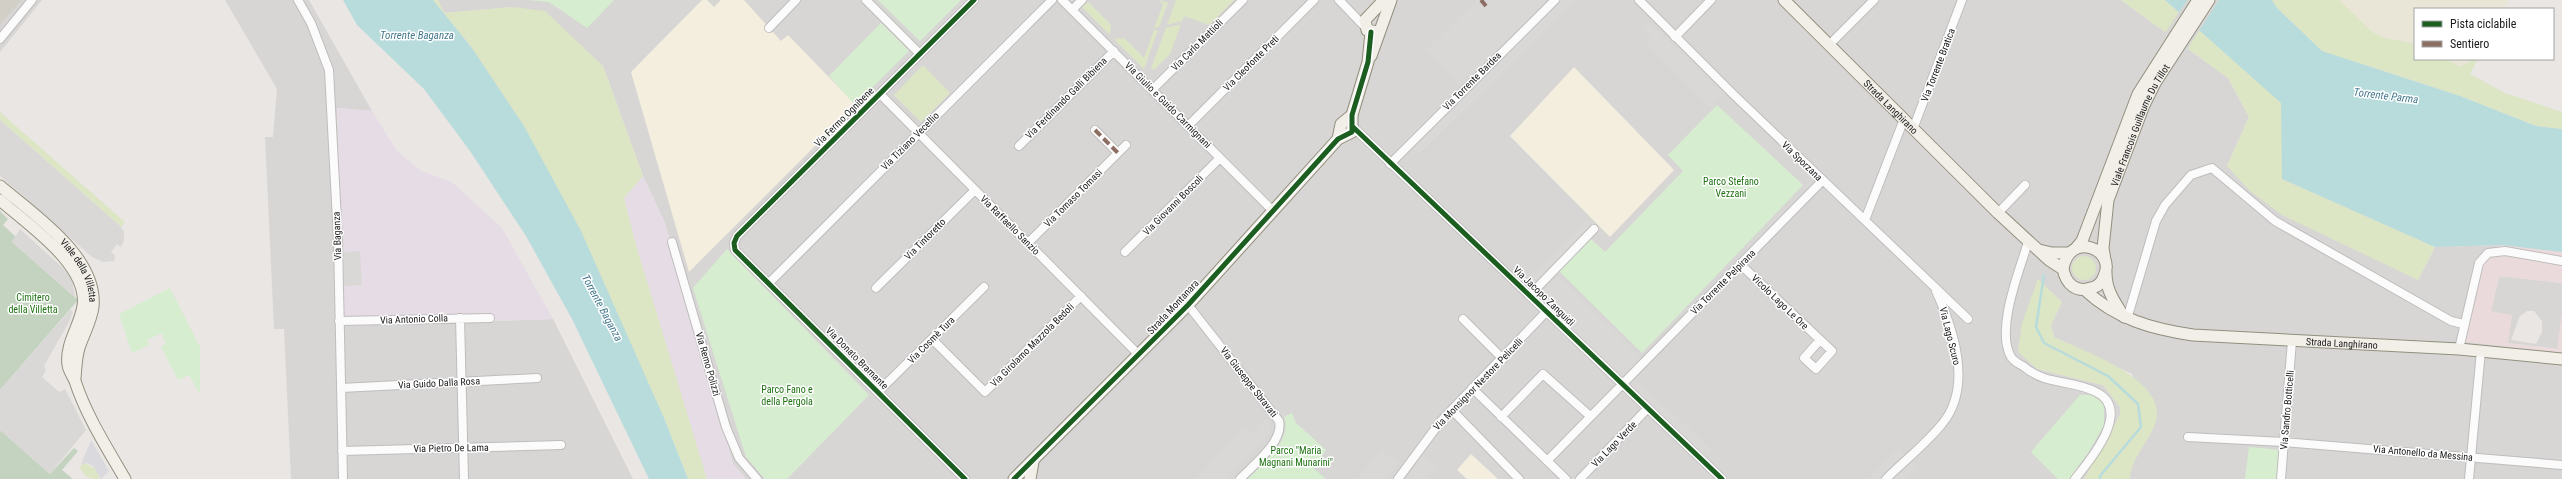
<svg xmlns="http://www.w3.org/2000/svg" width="2562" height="479" viewBox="0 0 2562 479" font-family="'Roboto Condensed',sans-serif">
<rect width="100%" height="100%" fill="#e9e6e4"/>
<path fill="#d8d6d5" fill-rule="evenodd" d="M0 0H42L0 52Z
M225 0H309L372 111 337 108 344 326 553 319 633 479H291L284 329H274L265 137H273L277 89Z
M438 0H2121L2228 78 2249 117 2227 166 2418 280 2435 247 2502 245 2479 255 2461 341 2562 353V479H2130V469L2155 423 2132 374 2054 337 2051 325 2062 302 2038 280 2037 369 2103 385 2120 407V415L2084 479H746L733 464 665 223 643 176 603 66 514 7 444 13Z
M2499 276 2562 283V314L2558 349 2508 343 2491 311ZM2527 311H2534L2542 321V332L2536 344 2511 340 2520 316Z"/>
<path fill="#ebdadc" d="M2502 245 2544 248 2562 252V283L2499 276 2491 311 2512 315 2508 343 2557 349 2562 314V353L2461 341 2479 255Z"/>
<path fill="#e6dce5" d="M337 108 372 111 397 151 421 171 452 182 502 228 553 319 344 326Z
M643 176 665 223 733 464 746 479H707L704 473 636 245 624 198Z"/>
<path fill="#f4eede" d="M702 0H707L714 7 721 0H744L781 41 788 35 856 105 689 272 631 72Z
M1574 67 1674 170 1610 237 1510 136Z
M1471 454 1498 479H1467L1457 470Z"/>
<path fill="#d7d6d5" d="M1329 277 1377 327 1446 407 1430 423 1423 418 1392 456 1382 448 1354 479H1331L1317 466 1329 451 1299 424 1294 416 1302 375 1316 347Z"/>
<path fill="#d2cfc6" d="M0 0H21L0 25Z"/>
<path fill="#eae6d7" d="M2339 0H2509L2504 9H2415V44L2385 38 2372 32Z
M2446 59H2473L2461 67Z"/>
<path fill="#dce5c4" d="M433 0H438L444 13 514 7 545 11 603 66 643 176 624 198 636 245 707 479H688L664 418 524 126 472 48Z
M1159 0 1168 3 1159 27 1154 28 1163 5Z
M1176 0H1234L1209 25 1184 16 1182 21 1167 25Z
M2121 0H2165L2282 103V179L2435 247 2418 280 2282 215 2250 191 2227 166 2249 117 2228 78Z
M2272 0H2339L2372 32 2385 38 2415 44V59H2446L2461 67 2473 59H2478L2470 74 2505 93 2562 112V129L2536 126 2460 96 2322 51 2277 8Z
M1088 2 1111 25 1110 35 1082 7Z
M1181 24 1170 54 1154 70 1151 68 1166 28Z
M1154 30H1158L1144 69 1114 39 1124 38 1144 58Z
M923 65 950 93 921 122 894 95Z
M0 112 125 222 121 227 124 238 121 247 120 226 0 120Z
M2072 268a12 12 0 1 1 24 0a12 12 0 1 1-24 0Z
M2038 279 2062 302 2051 325 2054 337C2083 351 2172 381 2155 424 2148 443 2131 458 2130 479H2084L2120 415V407L2103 385 2037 369 2018 352 2022 323Z
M84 463 96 469 100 479C90 479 84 478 80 467Z"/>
<path fill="#c4d3c0" d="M0 211 8 219 3 225 16 237 12 242 78 300 0 390Z
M0 430 50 474 74 448 78 451 62 470 73 479H0Z"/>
<path fill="#d6eecf" d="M528 0H614L587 28 549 2Z
M878 0H961L920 41Z
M881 23 909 51 855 105 829 76Z
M1717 105 1803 185 1642 353 1559 271 1591 239 1605 252 1683 171 1668 155Z
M727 249 869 395 787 479H765L746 457 693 288Z
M170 288 200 347V394L189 375 178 380 161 347 166 344 162 333 147 340 149 345 132 353 119 314Z
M2080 395H2094L2104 405V425L2088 453 2069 479H2058L2031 452Z
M1292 413 1296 423 1326 450 1313 468 1326 479H1248C1262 463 1293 441 1284 417Z
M2249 447 2280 450 2277 479H2245Z"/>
<path fill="#d9d8d7" d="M1477 0H1575L1418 155 1404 140 1461 87 1426 50Z
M1650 23 1724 95 1710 107 1646 43 1651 36 1643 29Z
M0 120 120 226 124 232V241L121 247 117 244 111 252 115 255 114 261 103 262 92 257 0 176Z
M1586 221 1594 229 1530 295 1521 286Z
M20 229 65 270 72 280 75 297 12 242Z
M360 251 362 285 344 286 343 252Z
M1558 276 1643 359 1622 379 1537 297Z
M70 310 73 312 69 322 44 366 46 370 42 377 59 392 65 389 86 430 50 474 0 430V390Z
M1631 375 1712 450 1702 461 1622 384Z
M1266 419 1270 425V431L1227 479H1196L1244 427 1251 433Z
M1898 449 1917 468 1905 479H1868Z
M1382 451 1398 463 1385 479H1357Z
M1422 456 1436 468 1427 479H1406Z"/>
<path fill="#dadade" d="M91 440 109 471 101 479 93 466 86 463 81 465Z"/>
<path fill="#b8dcdc" d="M343 0H433L472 48 524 126 581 231 664 418 688 479H649L572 319 526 236 470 151 424 89 357 25Z
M2165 0H2272L2277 8 2322 51 2460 96 2536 126 2562 129V252L2502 245 2435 247 2282 179 2281 103Z"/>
<path fill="#d6d6d5" d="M2187 0H2219L2177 65 2154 50Z"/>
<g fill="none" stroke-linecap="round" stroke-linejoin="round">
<path stroke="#b8dcdc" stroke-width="2.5" d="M2044 275 2036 327 2044 343 2108 376 2138 404 2141 427 2100 476V479"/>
<defs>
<path id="street" d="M298 0 311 23 329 70 338 240 343 479
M866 0 920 54
M1062 0 1273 211
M1339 0 1365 27
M1639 0 1734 95 1968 319
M1072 10 1082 0
M769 28 796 0
M1675 37 1711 0
M0 39 32 0
M1829 45 1874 0
M1152 90 1243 0
M880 94 1139 355
M1188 126 1314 0
M1353 127 1722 479
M1913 129 1962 0
M1095 130 1118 153
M1019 146 1114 51
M1390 164 1555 0
M1998 213 2025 185
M1865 220 1904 119
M672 242 726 427 739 458 757 479
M2028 242C2020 270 1995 329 2011 357 2013 360 2019 364 2023 366 2046 386 2071 379 2096 392 2133 410 2090 460 2075 479
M1028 243 1126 145
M1125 252 1220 158
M1740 264 1832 351 1816 369 1804 358 1820 340
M769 283 1052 0
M876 288 975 190
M1530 295 1594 229
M1188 305 1279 421C1284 442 1253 465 1240 479
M460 318 464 479
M1463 319 1503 359
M2127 319 2156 221 2165 205 2191 175 2212 168 2275 221 2451 321 2463 324
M339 321 490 318
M932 339 985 392 1081 296
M2459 349 2479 263 2488 253 2505 251 2562 261
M341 388 537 378
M1472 388 1566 479
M878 392 984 287
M1452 410 1519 479
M1501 417 1543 374 1590 416
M2188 437 2284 442 2562 465
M342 451 561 445
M1547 461 1823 180
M965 479 735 250 734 243 737 236 974 0
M1398 479 1441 421 1547 311
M1580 479 1648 408
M1886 479C1904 461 1926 444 1942 424 1973 387 1954 330 1936 291
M2281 479 2292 341
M2469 479 2481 351"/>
<g id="secondary">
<path id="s1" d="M1784 0 1998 213 2049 260 2063 269C2066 284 2076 293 2091 288 2098 287 2102 282 2104 276 2117 249 2069 230 2063 269"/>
<path d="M1377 32 1367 30 1365 20 1384 0"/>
<path d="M1371 56 1391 0"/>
<path d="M1338 139 1341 124 1352 115"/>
<path id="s2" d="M0 186C34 215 98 257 93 307 91 322 83 335 79 348 76 358 76 368 75 378"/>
<path d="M0 200C28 225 89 265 83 306 80 326 65 344 68 365 69 371 73 376 75 381 86 415 107 448 125 479"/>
<path d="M2077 247 2082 241 2138 94 2198 0"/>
<path d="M2039 250 2052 253H2069"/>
<path id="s3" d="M2105 260 2103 248 2108 200 2144 105 2155 83 2209 0"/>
<path d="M2106 273C2106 291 2115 302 2124 317"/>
<path id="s4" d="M2085 290C2116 319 2152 329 2193 335L2459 349 2562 359"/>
<path d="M1014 479 1188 305 1338 139 1352 132V115L1368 62 1371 32"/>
<path d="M1030 479 1033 462"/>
</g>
</defs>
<use href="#street" stroke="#bfbdbc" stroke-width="10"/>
<use href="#secondary" stroke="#928f7e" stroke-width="13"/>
<use href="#street" stroke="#fcfbfb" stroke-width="8"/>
<use href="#secondary" stroke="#f2efe9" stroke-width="11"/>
<path stroke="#8d6e63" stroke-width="4" stroke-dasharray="8 4" stroke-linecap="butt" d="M1481 0 1486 6
M1095 130 1118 153"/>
<defs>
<path id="cycleway" d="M1353 127 1722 479
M965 479 735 250 734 243 737 236 974 0
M1014 479 1188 305 1338 139 1352 132V115L1368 62 1371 32"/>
</defs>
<use href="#cycleway" stroke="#fff" stroke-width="8"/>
<use href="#cycleway" stroke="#1b5e20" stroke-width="5"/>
</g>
<g text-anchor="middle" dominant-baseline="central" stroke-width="3" stroke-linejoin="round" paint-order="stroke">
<g font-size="10" fill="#1b1b1b" stroke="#fff">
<text transform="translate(1197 45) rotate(-45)">Via Carlo Mattioli</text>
<text transform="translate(1251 63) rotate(-45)">Via Cleofonte Preti</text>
<text transform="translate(1938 65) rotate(-69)">Via Torrente Bratica</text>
<text transform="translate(1472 81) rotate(-45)">Via Torrente Bardea</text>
<text transform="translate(1066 98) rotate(-45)">Via Ferdinando Galli Bibiena</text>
<text transform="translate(1168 105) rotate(45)">Via Giulio e Guido Carmignani</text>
<text stroke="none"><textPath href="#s1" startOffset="151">Strada Langhirano</textPath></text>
<text transform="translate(844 117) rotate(-45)">Via Fermo Ognibene</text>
<text stroke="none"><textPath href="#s3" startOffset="142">Viale Francois Guillaume Du Tillot</textPath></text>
<text transform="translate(910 141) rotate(-45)">Via Tiziano Vecellio</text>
<text transform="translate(1802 161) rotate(44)">Via Sporzana</text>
<text transform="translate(1073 198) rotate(-45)">Via Tomaso Tomasi</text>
<text transform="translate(1173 205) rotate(-45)">Via Giovanni Boscoli</text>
<text transform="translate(1010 225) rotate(45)">Via Raffaello Sanzio</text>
<text transform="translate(337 236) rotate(-92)">Via Baganza</text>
<text transform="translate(925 239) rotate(-45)">Via Tintoretto</text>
<text stroke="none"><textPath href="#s2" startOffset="118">Viale della Villetta</textPath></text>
<text transform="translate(1723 282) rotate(-45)">Via Torrente Pelpirana</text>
<text transform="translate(1544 296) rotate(44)">Via Jacopo Zanguidi</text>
<text transform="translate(1780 302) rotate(44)">Vicolo Lago Le Ore</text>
<text transform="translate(1173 307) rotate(-47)">Strada Montanara</text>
<text transform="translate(414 319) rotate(-2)">Via Antonio Colla</text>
<text transform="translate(1950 336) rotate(76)">Via Lago Scuro</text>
<text transform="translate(931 340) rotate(-45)">Via Cosmè Tura</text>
<text stroke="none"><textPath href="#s4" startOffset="268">Strada Langhirano</textPath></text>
<text transform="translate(1032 345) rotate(-45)">Via Girolamo Mazzola Bedoli</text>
<text transform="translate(857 358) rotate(45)">Via Donato Bramante</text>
<text transform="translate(708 364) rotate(74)">Via Remo Polizzi</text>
<text transform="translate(1249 382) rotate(52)">Via Giuseppe Sbravati</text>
<text transform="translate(439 383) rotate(-3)">Via Guido Dalla Rosa</text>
<text transform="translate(1478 384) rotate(-46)">Via Monsignor Nestore Pelicelli</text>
<text transform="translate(2287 410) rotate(-85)">Via Sandro Botticelli</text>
<text transform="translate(1614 444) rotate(-46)">Via Lago Verde</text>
<text transform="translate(451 448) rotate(-1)">Via Pietro De Lama</text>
<text transform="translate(2423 453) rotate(5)">Via Antonello da Messina</text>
</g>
<g font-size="10" fill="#1d7111" stroke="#fff">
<text x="1731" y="181">Parco Stefano<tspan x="1731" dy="12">Vezzani</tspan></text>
<text x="33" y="297">Cimitero<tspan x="33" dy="12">della Villetta</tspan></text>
<text x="787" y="389">Parco Fano e<tspan x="787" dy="12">della Pergola</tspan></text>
<text x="1296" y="450">Parco "Maria<tspan x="1296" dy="12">Magnani Munarini"</tspan></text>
</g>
<g font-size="11" font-style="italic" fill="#45798e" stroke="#fff">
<text x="417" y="35">Torrente Baganza</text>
<text transform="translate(2386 96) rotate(7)">Torrente Parma</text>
<text transform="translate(602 308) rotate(62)">Torrente Baganza</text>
</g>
</g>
<rect x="2414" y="8" width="140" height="52" fill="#ffffff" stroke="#a4a4a4"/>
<rect x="2422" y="21" width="20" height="6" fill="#1b5e20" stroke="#a4a4a4"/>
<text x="2450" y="28" font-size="12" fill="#1b1b1b">Pista ciclabile</text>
<rect x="2422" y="41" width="20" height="6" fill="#8d6e63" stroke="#a4a4a4"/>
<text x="2450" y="48" font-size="12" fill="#1b1b1b">Sentiero</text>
</svg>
